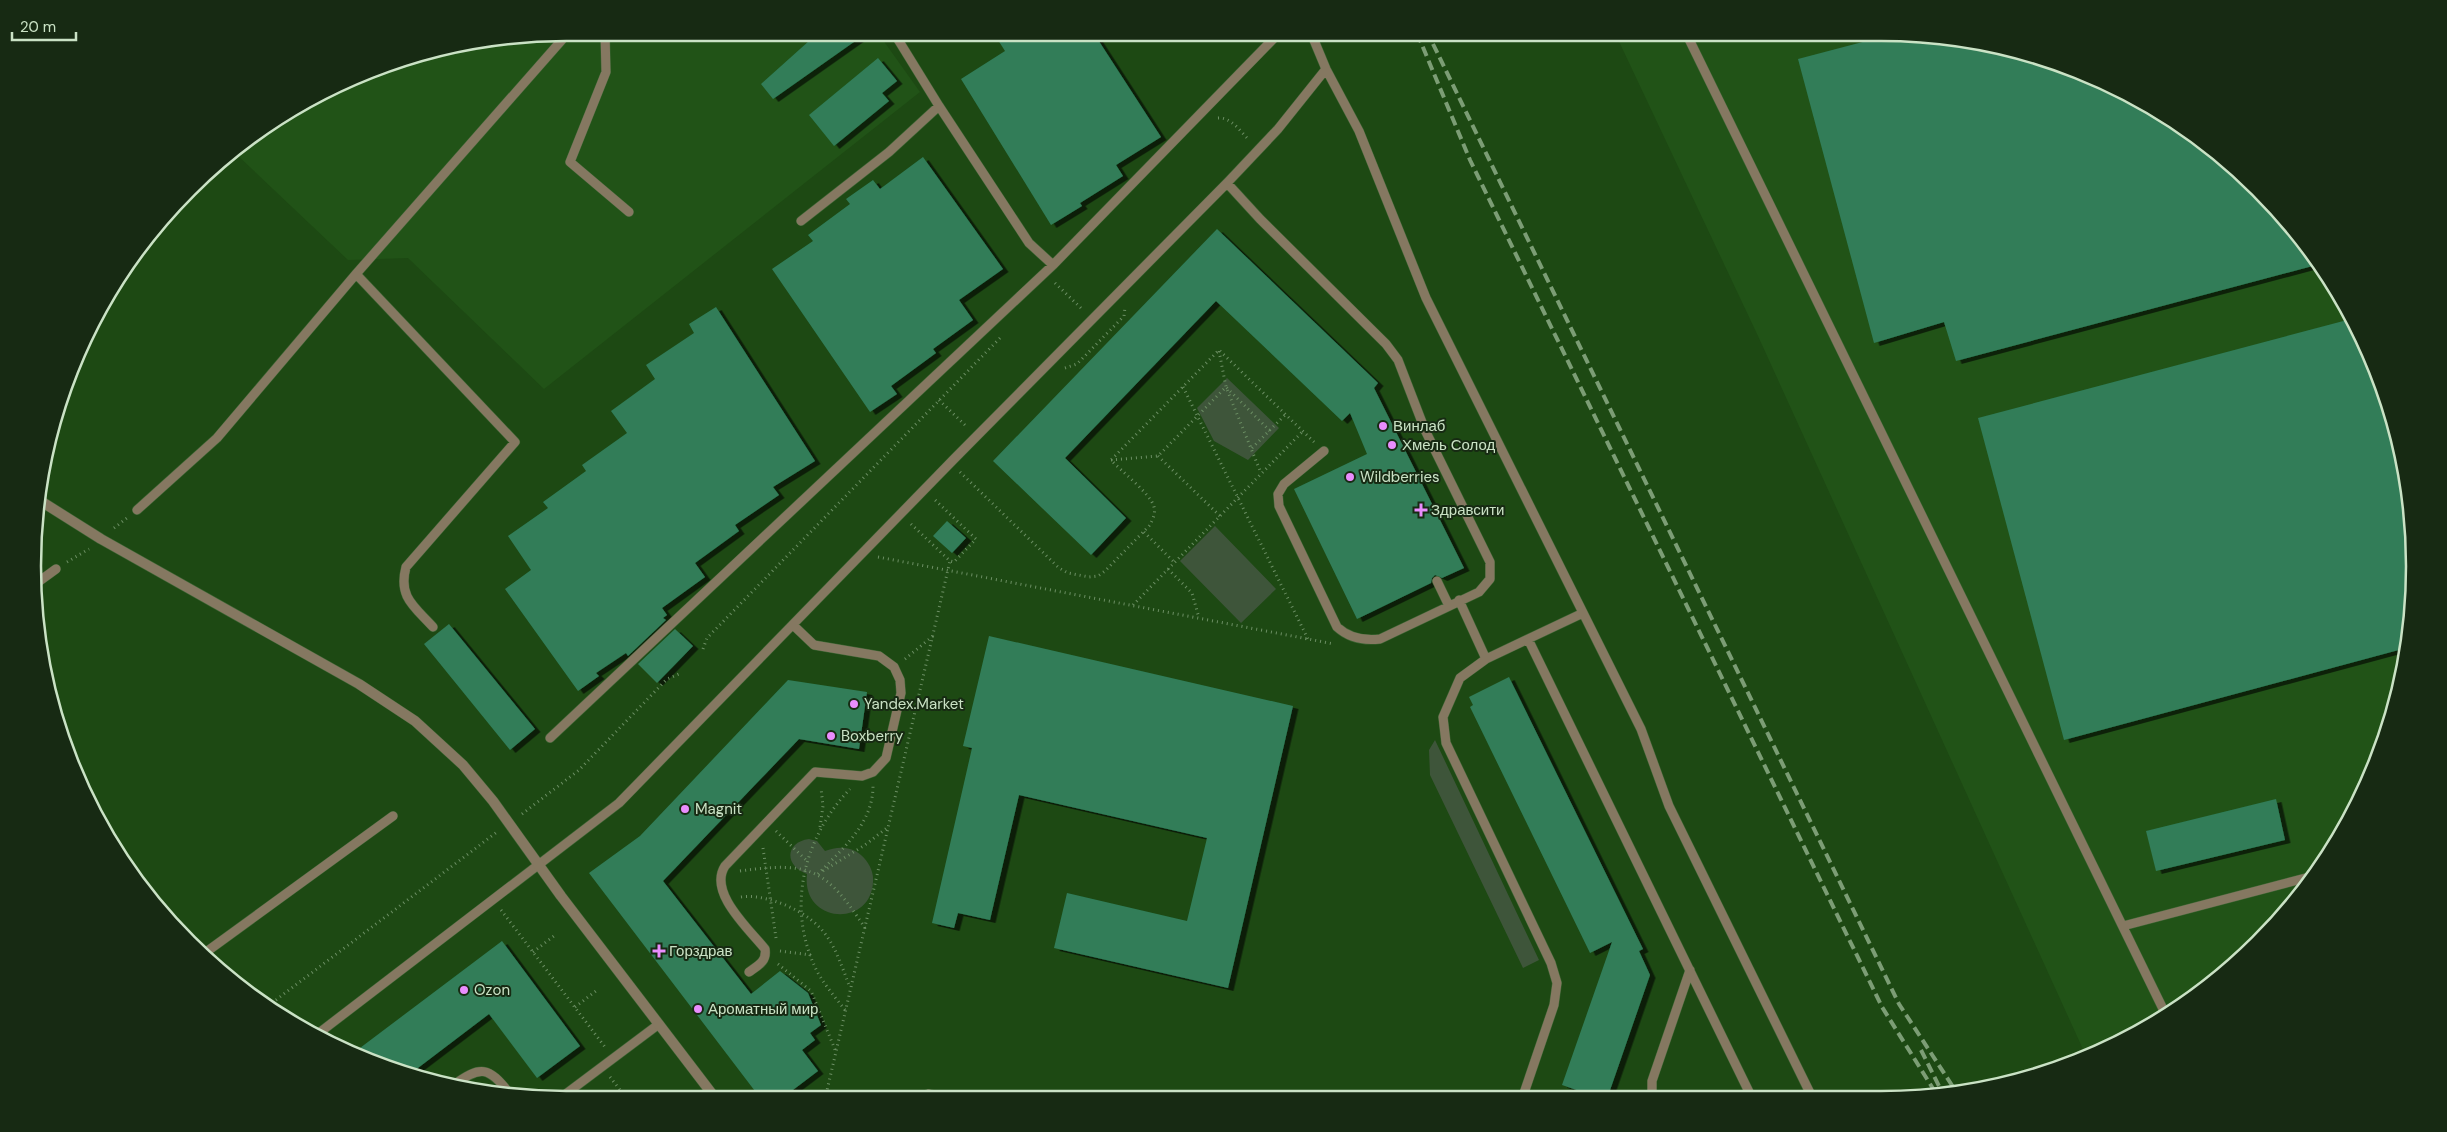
<svg xmlns="http://www.w3.org/2000/svg" width="2447" height="1132" viewBox="0 0 2447 1132" font-family="'DM Sans',sans-serif">
<defs>
<filter id="shadow"><feDropShadow dx="5.5" dy="3" stdDeviation="0" flood-color="#0009"/></filter>
</defs>
<rect width="100%" height="100%" fill="#1d4913"/>
<path fill="#215317" d="M566 33H878L920 92 544 389 408 258 348 260 233 151 300 104 394 61 462 43Z
M1615 33H1881L1985 43 2085 73 2177 122 2258 189 2324 269 2374 362 2404 462 2414 566 2404 670 2374 770 2304 891 2206 989 2087 1058 1758 336Z"/>
<path fill="#3e553a" d="M1227 378 1279 428 1248 460 1214 441 1197 408Z
M1215 526 1276 589 1241 623 1180 561Z
M1435 740 1539 960 1523 968 1430 775 1429 750Z
M809 839 817 841 825 851C837 846 851 846 861 855 869 862 874 872 873 882 871 928 801 924 807 874 784 866 785 842 809 839Z"/>
<path fill="#307d59" filter="url(#shadow)" d="M819 32H868L773 99 761 84Z
M1011 32H1093L1161 137 1116 165 1123 176 1080 203 1082 206 1051 225 961 79 1005 51 998 40Z
M1893 34 1985 43 2085 73 2177 122 2258 189 2320 264 1956 361 1944 322 1874 343 1798 59Z
M878 58 897 81 882 93 889 101 834 146 809 115Z
M923 157 1003 269 959 300 973 320 933 349 936 353 891 386 897 394 870 412 772 269 813 241 808 235 850 204 846 199 873 180 880 189Z
M1217 229 1378 383 1374 388 1464 568 1442 578 1435 575 1432 578 1431 583 1357 619 1294 489 1367 454 1350 413 1342 421 1216 301 1065 458 1126 518 1091 555 993 461Z
M716 307 815 461 773 487 779 495 735 525 739 531 695 563 705 577 662 608 667 615 663 618 666 620 628 656 626 653 596 673 599 676 578 691 505 589 531 570 508 536 548 508 543 502 586 471 582 465 627 433 611 411 655 379 646 365 694 333 689 324Z
M2351 319 2374 362 2404 462 2414 566 2406 648 2064 740 1978 418Z
M947 521 966 538 952 553 933 536Z
M449 624 535 729 510 750 424 644Z
M675 629 693 646 657 683 638 664Z
M989 636 1293 706 1228 988 1054 948 1067 893 1187 921 1207 838 1019 795 990 920 958 913 954 928 932 923 972 748 963 746Z
M1509 677 1643 949 1639 951 1650 975 1608 1096H1594L1562 1085 1612 942 1590 953 1470 707 1473 705 1469 697Z
M788 680 867 692 859 749 799 739 663 881 751 994 780 971 808 993 821 1025 810 1033 815 1040 802 1050 818 1071 781 1099H761L589 873 640 836Z
M2276 799 2285 840 2156 871 2146 831Z
M502 941 580 1046 537 1078 489 1014 410 1074 352 1054Z"/>
<g fill="none" stroke-linecap="round" stroke-linejoin="round">
<defs>
<path id="service" d="M605 33 606 72 570 162 629 212
M894 33 939 106 1029 243 1053 265
M1311 33 1326 69 1359 131 1426 298 1641 729 1669 806 1811 1095
M1686 33 2165 1013
M1227 183 1260 219 1386 344 1398 360 1425 430 1490 562V579L1479 592 1380 639C1363 641 1349 638 1337 627L1279 506 1278 494 1284 484 1324 451
M801 221 889 152 939 106
M356 274 515 442 406 567C398 597 414 606 433 627
M137 510 217 438 356 274 568 33
M1437 581 1449 606
M34 585 56 569
M1459 600 1486 659 1528 639 1751 1096
M1528 639 1583 613
M1486 659 1460 678 1443 717 1446 743 1551 963 1557 983 1554 1005 1523 1096
M550 738 1053 265 1279 33
M2123 926 2313 876
M202 955 393 816
M749 972C759 965 767 961 765 949 748 928 708 892 725 866L815 772 862 776 873 772 886 758 901 693 900 680 894 667 879 656 814 645 793 625
M315 1036 619 803 954 459 1227 183 1278 129 1326 69
M452 1086C481 1065 488 1066 510 1094
M1652 1096V1081L1690 970
M926 1098 928 1094 948 1098
M559 1099 659 1024"/>
<path id="minor" d="M39 500 101 539 359 684 415 721 463 765 493 801 561 896 716 1099"/>
</defs>
<use href="#service" stroke="#3c6533" stroke-width="10"/>
<use href="#minor" stroke="#3c6533" stroke-width="11"/>
<path stroke="#6c8f64" stroke-width="3" stroke-dasharray="1 4" stroke-linecap="butt" d="M1218 118C1231 117 1240 131 1249 140
M1055 283 1083 310
M1219 351 1226 387 1261 473
M1065 368 1077 364 1124 316 1125 307
M1183 387 1308 639
M939 400 966 426
M1252 448 1286 414
M1158 456 1220 516
M1111 460 1158 456 1226 387 1270 431
M960 472 1059 568 1068 573 1089 577 1098 576 1105 571 1149 526C1152 521 1156 514 1154 507 1151 494 1121 471 1111 460L1219 350 1314 442
M911 524 950 561 954 562 976 539 933 498
M114 528 127 518
M1144 532 1174 562
M878 557 1334 644
M67 562 89 549
M1168 569 1192 593 1199 618
M1133 605 1303 431
M703 649 707 638 1001 337
M905 659 933 636
M522 814 579 770 667 679 679 674
M820 827 823 806 821 788
M776 831 806 860
M763 848 776 938
M740 871C811 861 826 869 865 928
M823 871 865 845 888 827
M818 874C842 849 873 824 873 786
M741 897C755 895 769 899 783 904 828 923 834 945 850 988
M501 910 605 1047
M780 951 811 955
M533 952 554 936
M778 964 811 991 836 1052
M268 1006 497 832
M575 1007 596 991
M845 1010C836 998 826 987 818 973 785 910 803 838 850 789
M610 1077 627 1099
M825 1099 950 561"/>
<use href="#service" stroke="#857861" stroke-width="9"/>
<use href="#minor" stroke="#857861" stroke-width="10"/>
<path stroke="#7c9d75" stroke-width="4" stroke-dasharray="10 5" stroke-linecap="butt" d="M1417 33 1470 160 1882 1007 1937 1095
M1433 44 1899 1004 1957 1093
M1921 1050 1940 1088"/>
</g>
<g fill="#e98dfd" stroke="#172a13" stroke-width="2">
<circle cx="1383" cy="426" r="5"/>
<circle cx="1392" cy="445" r="5"/>
<circle cx="1350" cy="477" r="5"/>
<path d="M1418.5 502.5h5v5h5v5h-5v5h-5v-5h-5v-5h5z"/>
<circle cx="854" cy="704" r="5"/>
<circle cx="831" cy="736" r="5"/>
<circle cx="685" cy="809" r="5"/>
<path d="M656.5 943.5h5v5h5v5h-5v5h-5v-5h-5v-5h5z"/>
<circle cx="464" cy="990" r="5"/>
<circle cx="698" cy="1009" r="5"/>
</g>
<g text-anchor="middle" dominant-baseline="central" stroke-width="4" stroke-linejoin="round" paint-order="stroke">
<g font-size="15" fill="#cae2c5" stroke="#172a13" text-anchor="start">
<text x="1393" y="426">Винлаб</text>
<text x="1402" y="445">Хмель Солод</text>
<text x="1360" y="477">Wildberries</text>
<text x="1431" y="510">Здравсити</text>
<text x="864" y="704">Yandex.Market</text>
<text x="841" y="736">Boxberry</text>
<text x="695" y="809">Magnit</text>
<text x="669" y="951">Горздрав</text>
<text x="474" y="990">Ozon</text>
<text x="708" y="1009">Ароматный мир</text>
</g>
</g>
<path d="M0 0H2447V1132H0ZM566 41H1881A525 525 0 0 1 2406 566V566A525 525 0 0 1 1881 1091H566A525 525 0 0 1 41 566V566A525 525 0 0 1 566 41Z" fill="#172a13" fill-rule="evenodd"/>
<path fill="none" stroke="#cae2c5" stroke-width="2.5" d="M566 41H1881A525 525 0 0 1 2406 566V566A525 525 0 0 1 1881 1091H566A525 525 0 0 1 41 566V566A525 525 0 0 1 566 41Z"/>
<path d="M12 32v8h64v-8" fill="none" stroke="#cae2c5" stroke-width="2.5"/>
<text x="20" y="32" font-size="15" fill="#cae2c5" stroke="#172a13" stroke-width="4" paint-order="stroke">20 m</text>
</svg>
